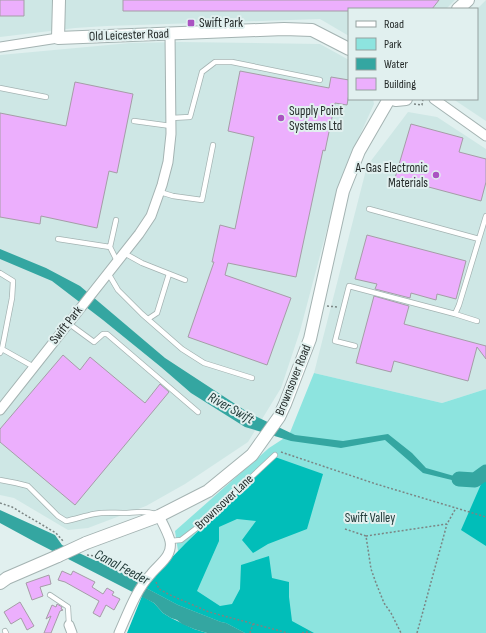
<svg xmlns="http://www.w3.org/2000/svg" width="486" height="633" viewBox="0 0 486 633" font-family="'Sofia Sans Condensed',sans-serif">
<rect width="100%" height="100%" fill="#e1f0ef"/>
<path fill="#cee7e5" d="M0 0H455L446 9H349V36L320 19 107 26 75 28 0 37Z
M486 0V121L453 99H477V9Z
M180 42 320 44 349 60V99H373L374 104 345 168 327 229 300 331 281 388 248 442 185 484 146 506 88 528 68 530 14 498 0 495V55L130 43Z
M408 112 437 117 486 149V389L442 403 314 373 367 166Z"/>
<path fill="#8de4df" d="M314 373 442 403 486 389V633H237L145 590 155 575 178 551 175 531 269 448 289 435Z"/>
<path fill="#01beb9" d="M275 457 323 474 307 529 268 544 253 553 242 540 256 521 237 519 219 527V541L197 591 220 606 232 604 240 589 241 565 269 556 272 578 289 582V597L292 621 314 633H245L226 623 221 622 178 605 146 588 155 575 185 544Z
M486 481V546L461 530 482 482Z
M142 596 154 603 163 613 171 618 194 629 207 633H127Z"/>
<path fill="#34a6a1" d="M0 249 46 268 80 286 165 358 249 413 295 435 343 441 388 434 412 453 426 468 454 476 481 478 486 477V482H460L423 473 385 440 341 448 291 441 245 427 191 393 161 367 103 320 52 281 0 259Z
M0 510 55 535 62 545 96 561H101L131 578 146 588 178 605 221 622 226 623 245 633H207L194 629 182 624 177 620 171 618 163 613 154 603 35 542 0 523Z"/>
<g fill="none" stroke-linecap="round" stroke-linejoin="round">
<path stroke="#34a6a1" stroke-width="15" d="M459 479 475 480 486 472"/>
</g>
<path fill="#ecaffd" stroke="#a59da7" d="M0 0H24V16H0Z
M123 0H439L432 9H349V11H123Z
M240 71 329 88 331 77 349 80V94L347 105 335 103 325 151 323 150 296 277 228 263 225 275 291 298 267 365 188 337 214 262H212L220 225 235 229 254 137 228 131Z
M75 82 133 94 117 173 109 171 97 228 41 216 40 224 0 217V113L66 126Z
M411 124 463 138 459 152 486 159V182L481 201 395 178Z
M367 235 466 261 456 299 437 294 436 300 411 293 410 298 375 289 377 284 355 279Z
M374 296 409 306 404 324 486 346V359L477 347 468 381 394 361 391 372 356 363Z
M63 355 80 370 90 357 145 403 160 384 169 392 75 505 0 442V429Z
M62 571 71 575 73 571 95 582 92 587 103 594 107 588 114 592 112 595 120 599 114 610 106 605 100 617 93 613 99 601 65 582 58 580Z
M49 575 51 584 40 587 43 596 32 600 26 583Z
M20 602 34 626 27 630 21 618 11 624 4 612Z
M57 604 62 607 61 609 63 610 60 611 51 633H44L51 616 46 619 52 605 56 607Z"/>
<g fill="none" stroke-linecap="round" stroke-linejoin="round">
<defs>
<path id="lane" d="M0 88 46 97
M171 118 190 117 202 72 215 62H232L320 80
M134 121 171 126
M160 192 173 196 202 200 213 145
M369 209 479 239
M58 239 110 247 117 261
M110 247 116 220
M124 253 142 263 185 280
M0 273 13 281 12 298 2 349 0 353
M108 273 118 290 142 314 182 349 204 363 252 378
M455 314 477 321
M148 319 157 313 169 274
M68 323 94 342 103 334H107L198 412
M355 346 335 341 349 286 455 314 459 305 486 216
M2 349 34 367
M0 480 16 483 28 486 58 516 66 521C75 519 85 516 94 514 104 512 113 513 123 513 133 513 145 510 155 514
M170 541 181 540 198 527 275 455
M50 595 68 607 69 625
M5 631 6 633"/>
<path id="street" d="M0 47 58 38
M434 99 486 136
M0 410 139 234 151 216 162 185 168 162 171 134 170 34
M69 625 72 633
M119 633C128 613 136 590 151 574 159 564 173 556 170 541 169 535 162 522 159 516"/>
<path id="secondary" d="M59 0 58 38 284 29 312 30 349 49
M458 9 468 0
M393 99 396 100 406 99
M86 543 159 516 208 491 252 455 257 448 279 417 285 404 310 339 343 191 359 151 389 99
M0 583 7 578 58 556"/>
</defs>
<use href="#lane" stroke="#a4b3b2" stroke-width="6"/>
<use href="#street" stroke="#a4b3b2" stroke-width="11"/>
<use href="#secondary" stroke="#a4b3b2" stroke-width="14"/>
<path stroke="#7b8584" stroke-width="1.5" stroke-dasharray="2 2" stroke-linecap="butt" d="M414 104 422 105 423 99
M327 306 337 307
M281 452 376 484 486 517
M0 503 12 507 56 533 64 542
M345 529 366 536 371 569 376 583 384 603 391 613 401 633
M366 536 447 524 456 508
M87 555 102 557 134 573H141
M156 582 159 589 170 595 209 612 288 633
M250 633 253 624
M302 633 307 632 311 633
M417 633 447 524"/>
<use href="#lane" stroke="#fff" stroke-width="4.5"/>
<use href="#street" stroke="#fff" stroke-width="9"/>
<use href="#secondary" stroke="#fff" stroke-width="12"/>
<defs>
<path id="secondary-bridge" d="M58 556 86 543"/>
</defs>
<use href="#secondary-bridge" stroke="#a4b3b2" stroke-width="14" stroke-linecap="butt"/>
<use href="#secondary-bridge" stroke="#fff" stroke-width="12"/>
</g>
<g fill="#aa53c1" stroke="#e1f0ef" stroke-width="1.5">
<rect x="187" y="19" width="8" height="8" rx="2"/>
<circle cx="281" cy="118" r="4"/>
<circle cx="436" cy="175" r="4"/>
</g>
<g text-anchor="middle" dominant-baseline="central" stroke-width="4" stroke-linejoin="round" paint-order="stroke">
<g font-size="13" fill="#242a29" stroke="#e1f0ef" text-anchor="start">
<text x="199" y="23">Swift Park</text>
<text x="289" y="111">Supply Point<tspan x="289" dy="15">Systems Ltd</tspan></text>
<text x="428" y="168" text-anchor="end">A-Gas Electronic<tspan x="428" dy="15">Materials</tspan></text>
</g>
<g font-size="13" fill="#242a29" stroke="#e1f0ef">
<text transform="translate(129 35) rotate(-2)">Old Leicester Road</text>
<text transform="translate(66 325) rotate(-52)">Swift Park</text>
<text transform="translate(293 380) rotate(-68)">Brownsover Road</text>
<text transform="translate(224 502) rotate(-43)">Brownsover Lane</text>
</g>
<g font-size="13" fill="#213a39" stroke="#e1f0ef">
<text x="370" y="518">Swift Valley</text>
</g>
<g font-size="14" font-style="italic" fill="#1d3634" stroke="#e1f0ef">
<text transform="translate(231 408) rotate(29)">River Swift</text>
<text transform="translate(122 567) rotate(28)">Canal Feeder</text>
</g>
</g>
<rect x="348" y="8" width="130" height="92" fill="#e1f0ef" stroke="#95a1a0"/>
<rect x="356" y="21" width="20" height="6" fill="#ffffff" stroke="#95a1a0"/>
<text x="384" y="28" font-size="12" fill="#242a29">Road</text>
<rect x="356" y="38" width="20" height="12" fill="#8de4df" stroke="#95a1a0"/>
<text x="384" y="48" font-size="12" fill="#242a29">Park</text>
<rect x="356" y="58" width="20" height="12" fill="#34a6a1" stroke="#95a1a0"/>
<text x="384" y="68" font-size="12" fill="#242a29">Water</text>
<rect x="356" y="78" width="20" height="12" fill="#ecaffd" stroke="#95a1a0"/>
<text x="384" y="88" font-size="12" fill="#242a29">Building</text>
</svg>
